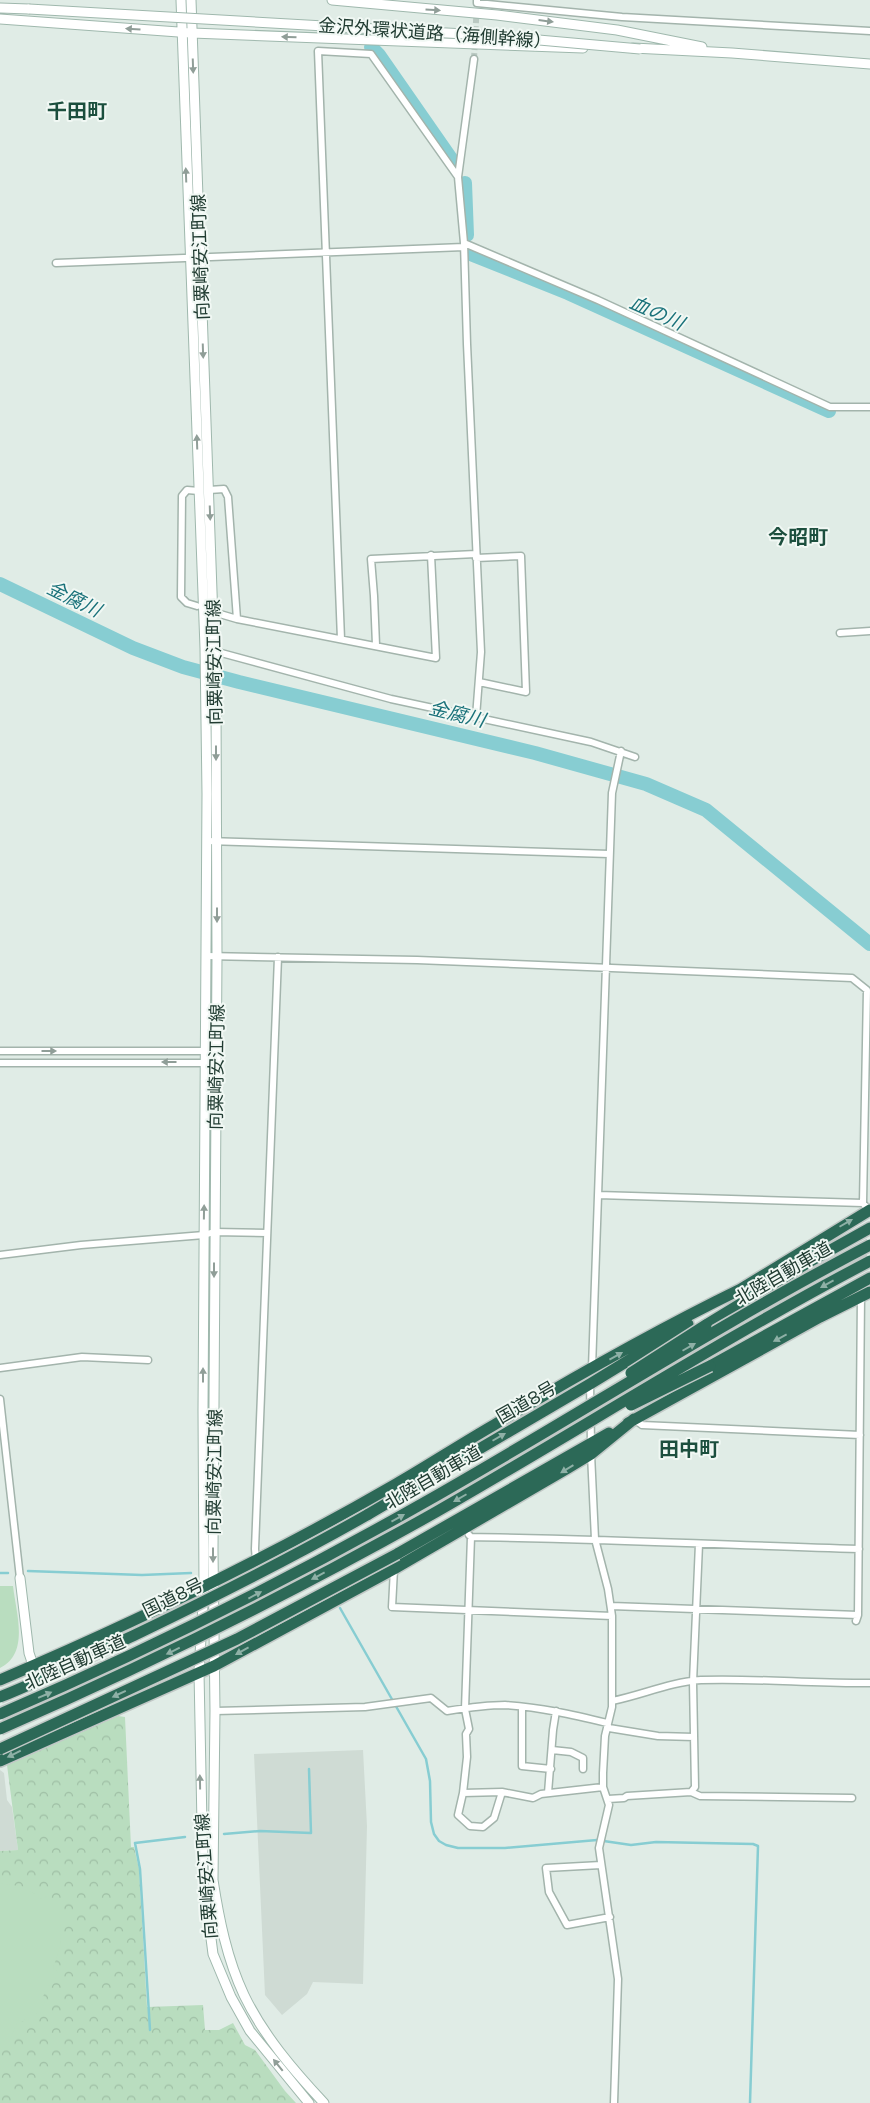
<svg xmlns="http://www.w3.org/2000/svg" width="870" height="2103" viewBox="0 0 870 2103" font-family="'Space Grotesk','Noto Sans JP',sans-serif">
<defs>
<pattern id="park-crowns" width="20" height="18" patternUnits="userSpaceOnUse" patternTransform="scale(1.25)"><rect width="20" height="18" fill="#b9ddbf"/><path d="M2 6a3 3 0 1 1 6 0M12 15a3 3 0 1 1 6 0" fill="none" stroke="#9fbfa5"/></pattern>
</defs>
<rect width="100%" height="100%" fill="#e0ece6"/>
<path fill="#cfdbd4" d="M363 1750 367 1826 363 1984 313 1982 307 1994 282 2015 265 1995 254 1754Z
M0 1770 4 1773 7 1800 12 1807 18 1850 0 1851Z"/>
<path fill="url(#park-crowns)" d="M118 1716 125 1717 131 1847H134L139 1869 147 2007 203 2005 205 2030H219L233 2023 245 2045 255 2050 285 2091 296 2103H0V1851L18 1850 7 1765Z"/>
<path fill="#b9ddbf" d="M0 1586H13C16 1613 30 1653 0 1668Z
M0 1883 25 1887 42 1899 49 1895 64 1920 60 1923 61 1943 53 1969 58 1972 52 1986 48 1985 42 1999 45 2001 40 2014 37 2013 34 2022 25 2019 24 2022 18 2020 11 2038 0 2051Z"/>
<g fill="none" stroke-linecap="round" stroke-linejoin="round">
<path stroke="#87cdd2" stroke-width="2.5" d="M28 1571 142 1575 191 1573
M0 1573H8
M340 1608 426 1759 430 1781 431 1822 434 1834 439 1841 446 1845 458 1848H505L597 1840 631 1845 656 1842 753 1844 758 1846 750 2103
M224 1834 260 1831 311 1833 309 1769
M150 2030 140 1869 135 1843 185 1837"/>
<path stroke="#87cdd2" stroke-width="14" d="M371 47 379 55 452 160
M465 183 467 235
M468 253 568 293 829 411
M0 584 133 648 183 667 239 682 535 753 646 784 706 810 870 944"/>
<path stroke="#bac9c2" stroke-width="6" stroke-dasharray="6 3" stroke-linecap="butt" d="M474 59 477 3"/>
<defs>
<path id="street" d="M477 0V3L622 17 870 31
M474 59 458 177 464 243 467 344 481 652 476 717
M464 243 598 300 830 407H870
M56 263 464 247
M209 490 224 489 228 497 237 619 436 658 431 555
M476 558 521 556 526 692 479 682
M197 606 187 603 181 597 182 496 187 490 199 491
M220 614 237 619
M840 633 870 631
M341 639 318 51 371 54 458 177
M376 645 374 596 371 559 476 554
M214 651 391 699 591 742 635 757
M207 841 609 854
M206 956 417 960 852 978 867 990 863 1203 869 1211
M0 1051H206L216 1057 205 1063H0
M598 1195 863 1203
M0 1255 81 1245 204 1235 214 1232 267 1233
M0 1368 82 1357 148 1360
M592 1368 612 793 621 751
M590 1384 591 1443
M0 1399 20 1578
M634 1419 642 1425 860 1435
M591 1454 595 1539 608 1589 612 1616V1707L605 1736 603 1773V1787L609 1805 599 1848 618 1979 614 2103
M469 1535 471 1537C600 1539 729 1545 859 1549
M471 1537 465 1709 469 1729 466 1734 467 1757 463 1793 502 1792 533 1798 541 1794 603 1787
M256 1561 255 1549 278 957
M394 1569 392 1607 612 1616
M611 1606 858 1615
M856 1621 858 1615 861 1296
M612 1701C642 1695 670 1682 701 1680 757 1678 814 1684 870 1683
M522 1707V1766L551 1769
M215 1711 365 1707 431 1698 447 1711C466 1708 485 1705 505 1705 540 1707 574 1715 607 1723L609 1728 658 1736 694 1737
M552 1750 571 1752 583 1758V1769
M691 1792 700 1796 852 1798
M463 1793 458 1815 470 1826 483 1827 494 1818 502 1792
M548 1793 553 1730 556 1711
M608 1799 624 1798 627 1796 691 1792 695 1787 693 1682 699 1544
M601 1865 546 1868 549 1892 567 1925 610 1917"/>
<path id="secondary" d="M181 0 205 648 207 794 203 1410 204 1587 199 1672 203 1876 213 1954 231 1997 250 2031 309 2103
M191 0 216 704 217 956 213 1551 215 1711 213 1880C219 1919 227 1959 244 1995 263 2035 294 2071 324 2103
M332 0 497 15 617 30 702 47
M0 8 29 9
M0 19 192 33 583 48
M633 48 732 53 870 64
M20 1578 29 1653 33 1665"/>
<path id="highway" d="M736 1292 870 1210
M706 1325 809 1262 870 1228
M710 1366 870 1278
M628 1423 820 1317 870 1292
M367 1515 590 1384 688 1324
M397 1554 609 1433
M0 1680C136 1622 268 1558 396 1484 429 1465 461 1444 494 1425 574 1377 657 1330 741 1289
M0 1761 214 1666 394 1569 568 1468 591 1454 634 1419"/>
</defs>
<use href="#street" stroke="#a3b4ac" stroke-width="9"/>
<use href="#secondary" stroke="#9fb8ad" stroke-width="11"/>
<use href="#highway" stroke="#c1c8c6" stroke-width="14"/>
<use href="#street" stroke="#fff" stroke-width="6"/>
<use href="#secondary" stroke="#fff" stroke-width="9"/>
<use href="#highway" stroke="#2c6957" stroke-width="11"/>
<defs>
<path id="secondary-bridge" d="M29 9 482 35 640 49"/>
<path id="highway-bridge" d="M631 1373 706 1325
M631 1405 710 1366
M0 1697C48 1678 94 1654 141 1632 218 1595 293 1557 367 1515
M0 1714C146 1651 288 1580 427 1501 575 1417 719 1324 870 1245
M0 1729C149 1664 294 1592 436 1512 581 1429 722 1339 870 1261
M0 1749 237 1639 397 1554"/>
</defs>
<use href="#secondary-bridge" stroke="#9fb8ad" stroke-width="11" stroke-linecap="butt"/>
<use href="#highway-bridge" stroke="#c1c8c6" stroke-width="14" stroke-linecap="butt"/>
<use href="#secondary-bridge" stroke="#fff" stroke-width="9"/>
<use href="#highway-bridge" stroke="#2c6957" stroke-width="11"/>
</g>
<defs><path id="oneway-solid" d="M-6-.8H1V-3.2L6.5 0L1 3.2V.8H-6Z" transform="scale(1.25)"/></defs>
<g fill="#909e98">
<use href="#oneway-solid" transform="translate(433 10) rotate(4)"/>
<use href="#oneway-solid" transform="translate(546 21) rotate(7)"/>
<use href="#oneway-solid" transform="translate(133 29) rotate(-176)"/>
<use href="#oneway-solid" transform="translate(289 37) rotate(-178)"/>
<use href="#oneway-solid" transform="translate(193 66) rotate(88)"/>
<use href="#oneway-solid" transform="translate(186 175) rotate(-92)"/>
<use href="#oneway-solid" transform="translate(203 351) rotate(88)"/>
<use href="#oneway-solid" transform="translate(197 442) rotate(-92)"/>
<use href="#oneway-solid" transform="translate(210 513) rotate(88)"/>
<use href="#oneway-solid" transform="translate(216 753) rotate(90)"/>
<use href="#oneway-solid" transform="translate(217 915) rotate(90)"/>
<use href="#oneway-solid" transform="translate(49 1051)"/>
<use href="#oneway-solid" transform="translate(169 1062) rotate(180)"/>
<use href="#oneway-solid" transform="translate(204 1212) rotate(-89)"/>
<use href="#oneway-solid" transform="translate(214 1270) rotate(90)"/>
<use href="#oneway-solid" transform="translate(203 1375) rotate(-90)"/>
<use href="#oneway-solid" transform="translate(213 1555) rotate(90)"/>
<use href="#oneway-solid" transform="translate(200 1782) rotate(-91)"/>
<use href="#oneway-solid" transform="translate(278 2065) rotate(-129)"/>
</g>
<g fill="#8eb0a6">
<use href="#oneway-solid" transform="translate(846 1223) rotate(-30)"/>
<use href="#oneway-solid" transform="translate(827 1284) rotate(151)"/>
<use href="#oneway-solid" transform="translate(780 1338) rotate(152)"/>
<use href="#oneway-solid" transform="translate(689 1347) rotate(-30)"/>
<use href="#oneway-solid" transform="translate(616 1356) rotate(-29)"/>
<use href="#oneway-solid" transform="translate(499 1437) rotate(-30)"/>
<use href="#oneway-solid" transform="translate(567 1469) rotate(149)"/>
<use href="#oneway-solid" transform="translate(460 1498) rotate(150)"/>
<use href="#oneway-solid" transform="translate(398 1518) rotate(-29)"/>
<use href="#oneway-solid" transform="translate(318 1576) rotate(152)"/>
<use href="#oneway-solid" transform="translate(255 1595) rotate(-28)"/>
<use href="#oneway-solid" transform="translate(173 1651) rotate(154)"/>
<use href="#oneway-solid" transform="translate(242 1651) rotate(151)"/>
<use href="#oneway-solid" transform="translate(119 1694) rotate(155)"/>
<use href="#oneway-solid" transform="translate(45 1695) rotate(-23)"/>
<use href="#oneway-solid" transform="translate(14 1754) rotate(154)"/>
</g>
<g text-anchor="middle" dominant-baseline="central" stroke-width="4" stroke-linejoin="round" paint-order="stroke">
<g font-size="18" fill="#213c32" stroke="#f1f8f4">
<text transform="translate(435 33) rotate(4)">金沢外環状道路（海側幹線）</text>
<text transform="translate(200 257) rotate(-92)">向粟崎安江町線</text>
<text transform="translate(214 662) rotate(-91)">向粟崎安江町線</text>
<text transform="translate(216 1067) rotate(-89)">向粟崎安江町線</text>
<text transform="translate(783 1273) rotate(-30)">北陸自動車道</text>
<text transform="translate(526 1402) rotate(-30)">国道8号</text>
<text transform="translate(214 1472) rotate(-89)">向粟崎安江町線</text>
<text transform="translate(433 1477) rotate(-30)">北陸自動車道</text>
<text transform="translate(173 1597) rotate(-26)">国道8号</text>
<text transform="translate(75 1662) rotate(-24)">北陸自動車道</text>
<text transform="translate(206 1876) rotate(-94)">向粟崎安江町線</text>
</g>
<g font-size="19" font-style="italic" fill="#1a727a" stroke="#f1f8f4">
<text transform="translate(657 313) rotate(24)">血の川</text>
<text transform="translate(74 599) rotate(26)">金腐川</text>
<text transform="translate(457 714) rotate(14)">金腐川</text>
</g>
<g font-size="20" font-weight="bold" fill="#1c4f3e" stroke="#f1f8f4">
<text x="77" y="111">千田町</text>
<text x="798" y="537">今昭町</text>
<text x="689" y="1449">田中町</text>
</g>
</g>
</svg>
